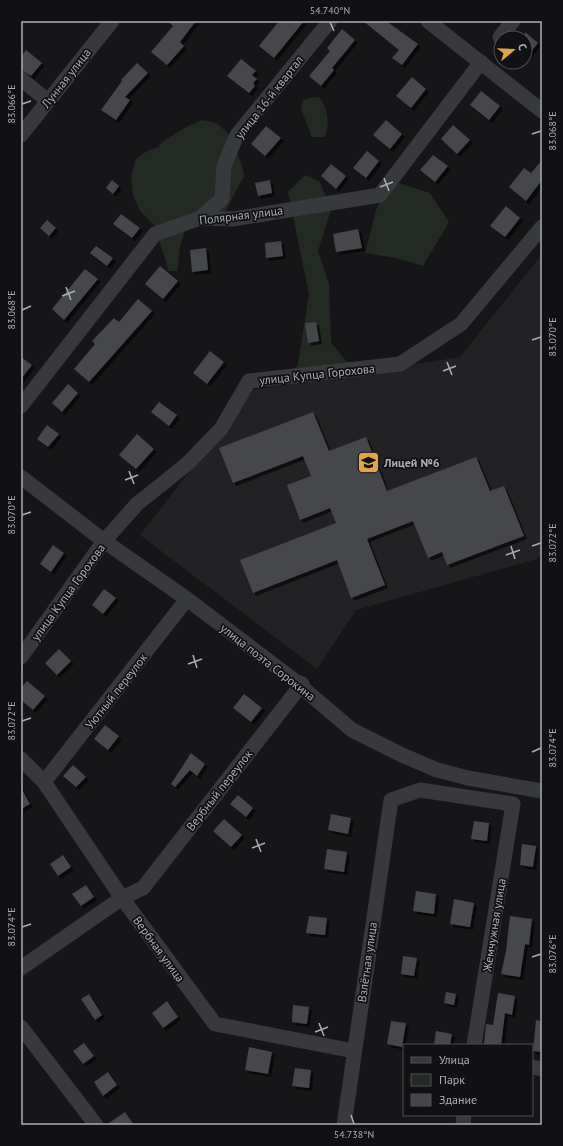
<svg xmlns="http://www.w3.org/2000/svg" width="563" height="1146" viewBox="0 0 563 1146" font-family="'PT Sans',sans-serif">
<defs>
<filter id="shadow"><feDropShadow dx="3" dy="3" stdDeviation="0" flood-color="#0009"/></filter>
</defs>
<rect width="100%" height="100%" fill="#161618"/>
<path fill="#222225" d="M542 254V553L537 559 356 610 317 669 140 535 253 390 460 357Z"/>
<path fill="#232a23" d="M314 97 320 98C328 111 330 123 325 137H312L301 109 303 100Z
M202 120 216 123 228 133 242 165 244 176 226 210 186 226 180 247 177 271H169L154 225 140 211 133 196 131 176 136 159 147 151 158 147 162 142 186 127Z
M305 175 320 182 331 210 318 251 329 284 331 342 350 366 351 378 287 384 298 364 309 294 288 192Z
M392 181 430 193 449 222 423 266 396 258 365 253 377 207Z"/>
<path fill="#45464b" filter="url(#shadow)" d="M167 21H196L180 42 184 46 167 65 151 52 173 26Z
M279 21H304L274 58 259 46Z
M363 21H386L418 44 402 65 392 58 399 50Z
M342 29 355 40 332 68 334 70 321 86 309 76 330 51 327 48Z
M525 32 538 43 525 59Z
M26 50 42 63 31 76 21 70V57Z
M241 59 256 71 252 75 257 79 253 83 255 86 249 93 227 76Z
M137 63 148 73 125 97 130 100 116 120 101 110 122 81 121 80Z
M412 77 426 89 411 108 396 96Z
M481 91 500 106 489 120 470 105Z
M386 120 402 134 390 149 373 135Z
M453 125 470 140 457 154 441 139Z
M266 126 281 138 265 156 251 144Z
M367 151 379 161 366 178 353 168Z
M433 155 448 166 435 182 420 170Z
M542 160V180L526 201 509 187 524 168 531 173Z
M331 164 346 176 336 189 321 176Z
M112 180 119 186 113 194 106 188Z
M270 180 272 193 258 196 255 183Z
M506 206 520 218 505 237 490 226Z
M121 214 140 228 132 238 113 224Z
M47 220 56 228 49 236 40 228Z
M358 229 362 248 336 252 333 234Z
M281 241 283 256 266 258 265 243Z
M96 246 113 258 107 266 90 253Z
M206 248 208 270 192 272 190 250Z
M160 266 178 281 163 299 145 284Z
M85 269 98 279 64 320 52 309Z
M138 299 152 311 89 382 74 369 95 344 92 341 114 318 119 322Z
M316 322 319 341 308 343 305 323Z
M210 351 224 362 207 384 193 373Z
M21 357 32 365 21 379Z
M68 384 78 393 62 412 52 403Z
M159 402 177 415 169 426 151 412Z
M313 412 329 451 366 437 387 491 476 457 490 491 504 486 524 536 447 565 442 552 428 558 413 521 367 539 385 585 351 598 337 560 253 593 240 560 336 523 330 508 300 520 287 485 311 476 303 456 233 483 219 448Z
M47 425 59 434 48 447 37 439Z
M137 434 154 449 136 469 119 455Z
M53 545 64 553 51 572 40 564Z
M104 589 116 598 103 614 92 605Z
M59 649 71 661 57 675 45 663Z
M27 681 45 696 33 710 21 700V688Z
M244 694 262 708 251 722 233 708Z
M105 725 119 736 108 750 94 739Z
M191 753 205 764 197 776 190 770 175 787 171 784Z
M73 765 86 777 76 787 63 776Z
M21 788 30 804 21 809Z
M238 795 253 808 246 817 230 804Z
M331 814 351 818 348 834 328 830Z
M224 819 242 835 231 847 213 831Z
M474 821 489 823 487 841 471 839Z
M522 844 536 846 533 867 520 865Z
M327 849 347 852 344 872 324 869Z
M63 855 71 867 58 876 50 864Z
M86 885 94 897 81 906 72 894Z
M416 891 436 894 434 914 413 911Z
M454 899 474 903 470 927 450 924Z
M309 916 327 918 325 935 306 933Z
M510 916 532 919 529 945 525 944 520 977 501 974 506 951Z
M403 956 417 958 414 976 401 974Z
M446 992 456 994 454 1005 444 1003Z
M498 993 515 996 512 1015 505 1013 501 1045 484 1044 486 1024 493 1025Z
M89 994 102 1015 95 1020 81 999Z
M167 1001 178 1017 163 1028 152 1013Z
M293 1005 309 1007 307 1024 292 1022Z
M536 1020 542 1021V1052L533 1051Z
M391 1021 406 1023 402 1047 387 1044Z
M436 1031 452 1034 450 1045H434Z
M84 1043 94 1056 83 1064 73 1051Z
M249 1047 272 1052 268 1074 245 1070Z
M295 1068 311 1070 309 1088 292 1086Z
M108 1072 117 1085 103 1096 94 1082Z
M125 1112 134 1125H106Z"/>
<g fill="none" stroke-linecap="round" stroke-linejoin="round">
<path stroke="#37393c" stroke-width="15" d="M428 21 542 111
M500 37 513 21
M21 79 48 101
M21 135 112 21
M200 218 222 199 224 166 237 135 330 21
M21 406 155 234 200 218 233 219 380 195 481 62
M21 477 104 541 187 599 291 678 352 730 402 755 437 770 468 778 542 791
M21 657 104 541 137 504 187 464 221 429 249 381 400 364 461 324 542 227
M21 759 44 782 122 898 215 1024 354 1051
M44 782 187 599
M21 968 122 898 143 888 302 684 297 682
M21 1027 96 1125
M532 1067 542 1069
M344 1125 391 800 420 790 513 804 474 1045
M463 1125 464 1115"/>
</g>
<path fill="none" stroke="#a9aeb7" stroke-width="1.5" d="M330 22 334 31M22 104 31 101M532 134 541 131M384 178 389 191M380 187 393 182M66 287 71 300M62 296 75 291M22 310 31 306M532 340 541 337M447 362 452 375M443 371 456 366M129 471 134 484M125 480 138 475M22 515 31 512M511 546 515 559M532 546 541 543M506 555 520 550M193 655 197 668M188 664 202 659M22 721 31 718M532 752 541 748M256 839 261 852M252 848 265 843M22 927 31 924M532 957 541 954M319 1023 324 1036M315 1032 328 1027M351 1115 354 1124"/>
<defs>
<symbol id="school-square" viewBox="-11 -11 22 22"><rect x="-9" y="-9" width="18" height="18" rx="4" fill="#e2a444" stroke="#111113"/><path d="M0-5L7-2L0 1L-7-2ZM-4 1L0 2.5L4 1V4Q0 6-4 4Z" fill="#111"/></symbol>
</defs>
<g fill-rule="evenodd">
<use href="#school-square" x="356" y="450" width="25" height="25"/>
</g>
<g text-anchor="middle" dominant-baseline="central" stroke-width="3.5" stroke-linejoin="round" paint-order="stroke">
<g font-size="12" fill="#a9aeb7" stroke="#111113">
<text transform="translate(66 78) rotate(-52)">Лунная улица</text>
<text transform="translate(269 97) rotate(-52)">улица 16-й квартал</text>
<text transform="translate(241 215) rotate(-7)">Полярная улица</text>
<text transform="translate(317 374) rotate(-6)">улица Купца Горохова</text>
<text transform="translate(68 592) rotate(-54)">улица Купца Горохова</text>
<text transform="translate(268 662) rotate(38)">улица поэта Сорокина</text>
<text transform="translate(116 691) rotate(-52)">Уютный переулок</text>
<text transform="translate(219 790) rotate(-52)">Вербный переулок</text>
<text transform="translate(494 925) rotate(-81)">Жемчужная улица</text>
<text transform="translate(159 949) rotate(54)">Вербная улица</text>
<text transform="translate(367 962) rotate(-82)">Взлётная улица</text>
</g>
<g font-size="12" font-weight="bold" fill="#a9aeb7" stroke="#111113" text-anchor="start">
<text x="384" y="462">Лицей №6</text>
</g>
</g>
<rect width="563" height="1146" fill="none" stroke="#111113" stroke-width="44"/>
<rect x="403" y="1044" width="130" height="72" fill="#111113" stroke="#4e5055"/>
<rect x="411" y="1057" width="20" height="6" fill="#37393c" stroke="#4e5055"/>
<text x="439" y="1064" font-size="12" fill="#a9aeb7">Улица</text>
<rect x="411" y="1074" width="20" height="12" fill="#232a23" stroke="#4e5055"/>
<text x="439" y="1084" font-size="12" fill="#a9aeb7">Парк</text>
<rect x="411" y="1094" width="20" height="12" fill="#45464b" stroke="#4e5055"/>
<text x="439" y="1104" font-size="12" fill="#a9aeb7">Здание</text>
<g transform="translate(513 50) rotate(71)"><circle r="19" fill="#111113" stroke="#4e5055"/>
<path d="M0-3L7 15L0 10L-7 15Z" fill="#e2a444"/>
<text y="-6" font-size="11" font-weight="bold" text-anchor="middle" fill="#a9aeb7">С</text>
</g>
<rect x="22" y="22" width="519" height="1102" fill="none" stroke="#a9aeb7" stroke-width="1.5"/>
<g font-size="10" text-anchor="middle" fill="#a9aeb7">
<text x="330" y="14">54.740°N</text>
<text transform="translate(11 104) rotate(-90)" y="4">83.066°E</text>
<text transform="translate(552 131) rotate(-90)" y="4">83.068°E</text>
<text transform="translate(11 310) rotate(-90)" y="4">83.068°E</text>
<text transform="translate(552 337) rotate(-90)" y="4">83.070°E</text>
<text transform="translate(11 515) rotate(-90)" y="4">83.070°E</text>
<text transform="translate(552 543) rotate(-90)" y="4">83.072°E</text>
<text transform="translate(11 721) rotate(-90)" y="4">83.072°E</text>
<text transform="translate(552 748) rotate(-90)" y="4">83.074°E</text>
<text transform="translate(11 927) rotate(-90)" y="4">83.074°E</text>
<text transform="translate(552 954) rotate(-90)" y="4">83.076°E</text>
<text x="354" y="1138">54.738°N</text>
</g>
</svg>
